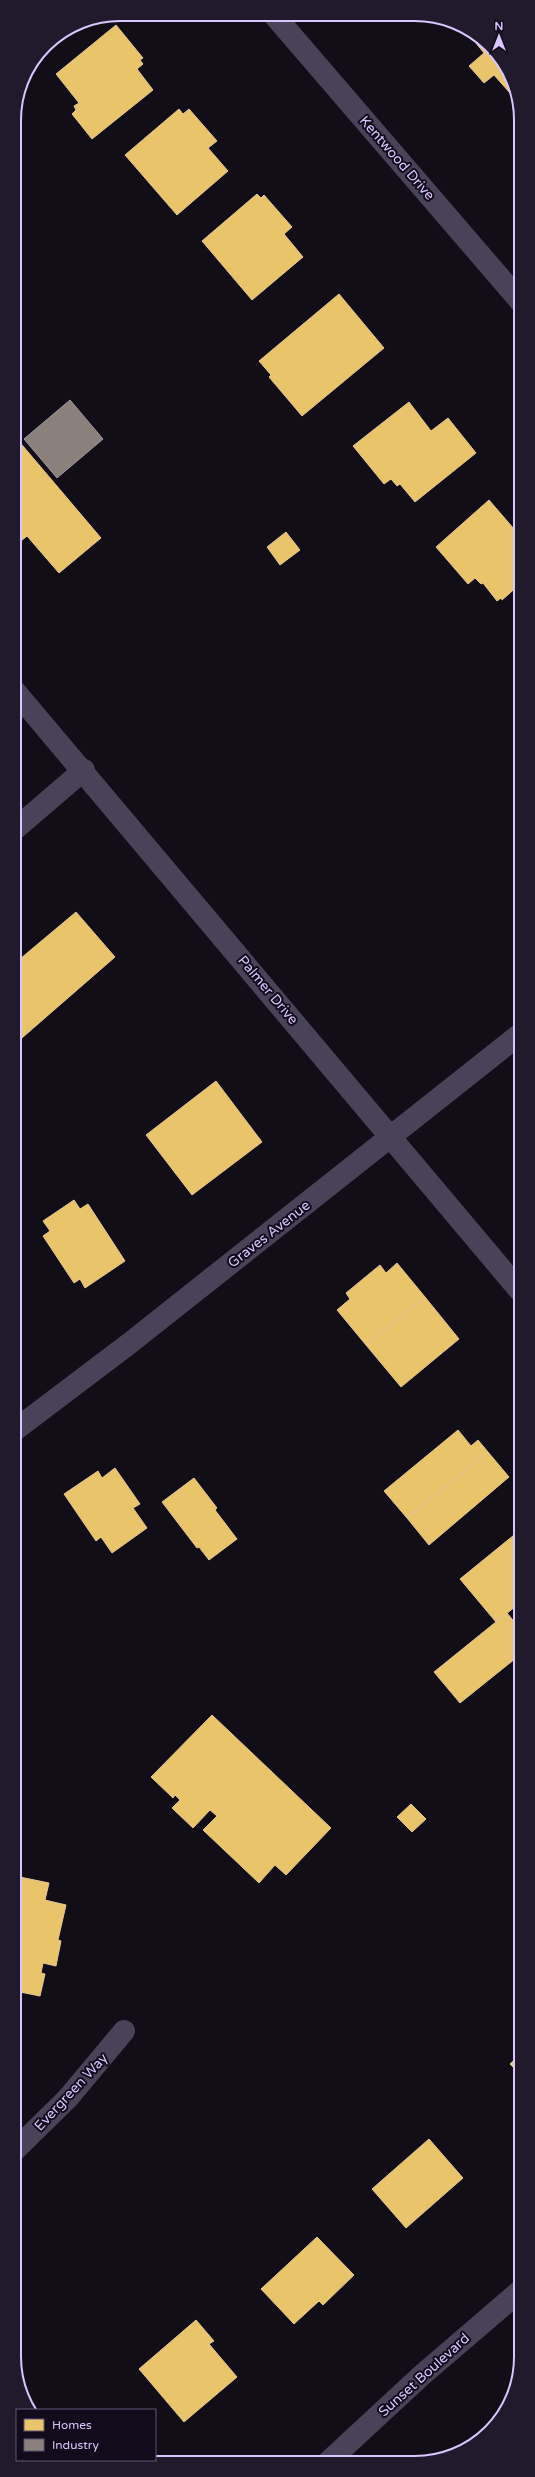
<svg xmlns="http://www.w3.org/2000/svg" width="535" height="2477" viewBox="0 0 535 2477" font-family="'Varela Round',sans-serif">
<rect width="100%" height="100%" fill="#120e18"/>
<path fill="#e9c46a" stroke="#e4c596" d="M116 25 143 58 140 60 143 64 137 69 153 90 92 139 72 114 76 110 74 106 79 103 56 74Z
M463 27 468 28 495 50 513 90 510 93 494 75 484 83 469 66 484 53Z
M179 109 183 114 189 109 217 141 208 148 228 171 177 215 125 155Z
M257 194 261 198 264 195 292 227 284 234 303 257 252 300 202 241Z
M339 294 384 348 302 416 269 377 271 375 259 361Z
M409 402 431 431 448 418 476 453 415 502 400 484 397 486 391 479 384 484 353 446Z
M17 439 101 538 59 573 27 536 21 541 14 533V441Z
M489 500 514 529 520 524V584L502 600 501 598 497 601 483 583 481 584 475 578 468 584 436 547Z
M286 532 300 550 280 565 267 547Z
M76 912 115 957 15 1044 14 964Z
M216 1081 262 1142 192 1195 146 1135Z
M74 1200 80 1209 88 1204 125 1261 85 1288 80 1279 74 1283 43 1236 50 1231 43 1221Z
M397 1263 425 1297 366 1345 337 1310 350 1299 346 1293 380 1265 386 1273Z
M425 1297 459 1339 401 1387 366 1345Z
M458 1430 471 1446 478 1440 488 1452 407 1518 384 1491Z
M488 1452 509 1477 429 1545 407 1518Z
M115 1468 140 1504 133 1508 147 1528 112 1553 101 1537 96 1541 64 1494 98 1471 102 1478Z
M194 1478 217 1508 215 1510 237 1539 209 1560 199 1547 197 1548 162 1502Z
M519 1531 521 1602 496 1622 460 1579Z
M507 1613 521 1630V1654L460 1703 434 1672Z
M212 1715 331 1828 286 1875 275 1865 259 1883 203 1830 217 1816 210 1810 193 1828 172 1808 180 1800 175 1795 173 1798 151 1777Z
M411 1804 426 1819 412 1832 397 1817Z
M15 1876 49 1883 45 1900 66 1905 58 1940 61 1941 56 1966 43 1963 41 1973 45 1974 40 1996 15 1991Z
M521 2054V2075L510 2064Z
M429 2139 463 2178 406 2228 372 2189Z
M317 2237 354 2275 323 2305 319 2301 294 2324 261 2289Z
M196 2320 214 2341 209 2344 237 2377 184 2422 139 2369Z"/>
<path fill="#8a817c" stroke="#a296a3" d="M70 400 103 439 57 478 24 439Z"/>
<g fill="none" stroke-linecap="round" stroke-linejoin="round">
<path stroke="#484358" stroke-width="22" d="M274 15 520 301
M14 830 84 770
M15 1430 130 1343 520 1034
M15 2150 68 2098 124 2031
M328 2462 422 2375 521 2290"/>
<path stroke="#484358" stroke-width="22" d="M14 690 520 1291"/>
</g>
<g text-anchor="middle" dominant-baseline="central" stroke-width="4" stroke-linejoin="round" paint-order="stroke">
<g font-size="14" fill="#d9c6fe" stroke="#110b1b">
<text transform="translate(397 158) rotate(49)">Kentwood Drive</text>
<text transform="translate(268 990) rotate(50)">Palmer Drive</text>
<text transform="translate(269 1234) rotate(-38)">Graves Avenue</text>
<text transform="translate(71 2092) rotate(-47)">Evergreen Way</text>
<text transform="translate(424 2375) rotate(-42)">Sunset Boulevard</text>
</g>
</g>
<path d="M0 0H535V2477H0ZM120 21H415A99 99 0 0 1 514 120V2357A99 99 0 0 1 415 2456H120A99 99 0 0 1 21 2357V120A99 99 0 0 1 120 21Z" fill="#211a2d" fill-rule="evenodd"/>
<path fill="none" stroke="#d9c6fe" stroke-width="2" d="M120 21H415A99 99 0 0 1 514 120V2357A99 99 0 0 1 415 2456H120A99 99 0 0 1 21 2357V120A99 99 0 0 1 120 21Z"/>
<rect x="16" y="2409" width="140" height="52" fill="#110b1b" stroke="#615676"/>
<rect x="24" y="2419" width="20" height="12" fill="#e9c46a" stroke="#615676"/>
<text x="52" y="2429" font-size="12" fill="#d9c6fe">Homes</text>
<rect x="24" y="2439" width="20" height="12" fill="#8a817c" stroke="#615676"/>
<text x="52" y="2449" font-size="12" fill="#d9c6fe">Industry</text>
<g transform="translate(499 36)" stroke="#110b1b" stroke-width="3" paint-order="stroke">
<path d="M0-3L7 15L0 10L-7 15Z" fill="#d9c6fe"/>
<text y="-6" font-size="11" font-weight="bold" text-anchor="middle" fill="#d9c6fe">N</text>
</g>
</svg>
